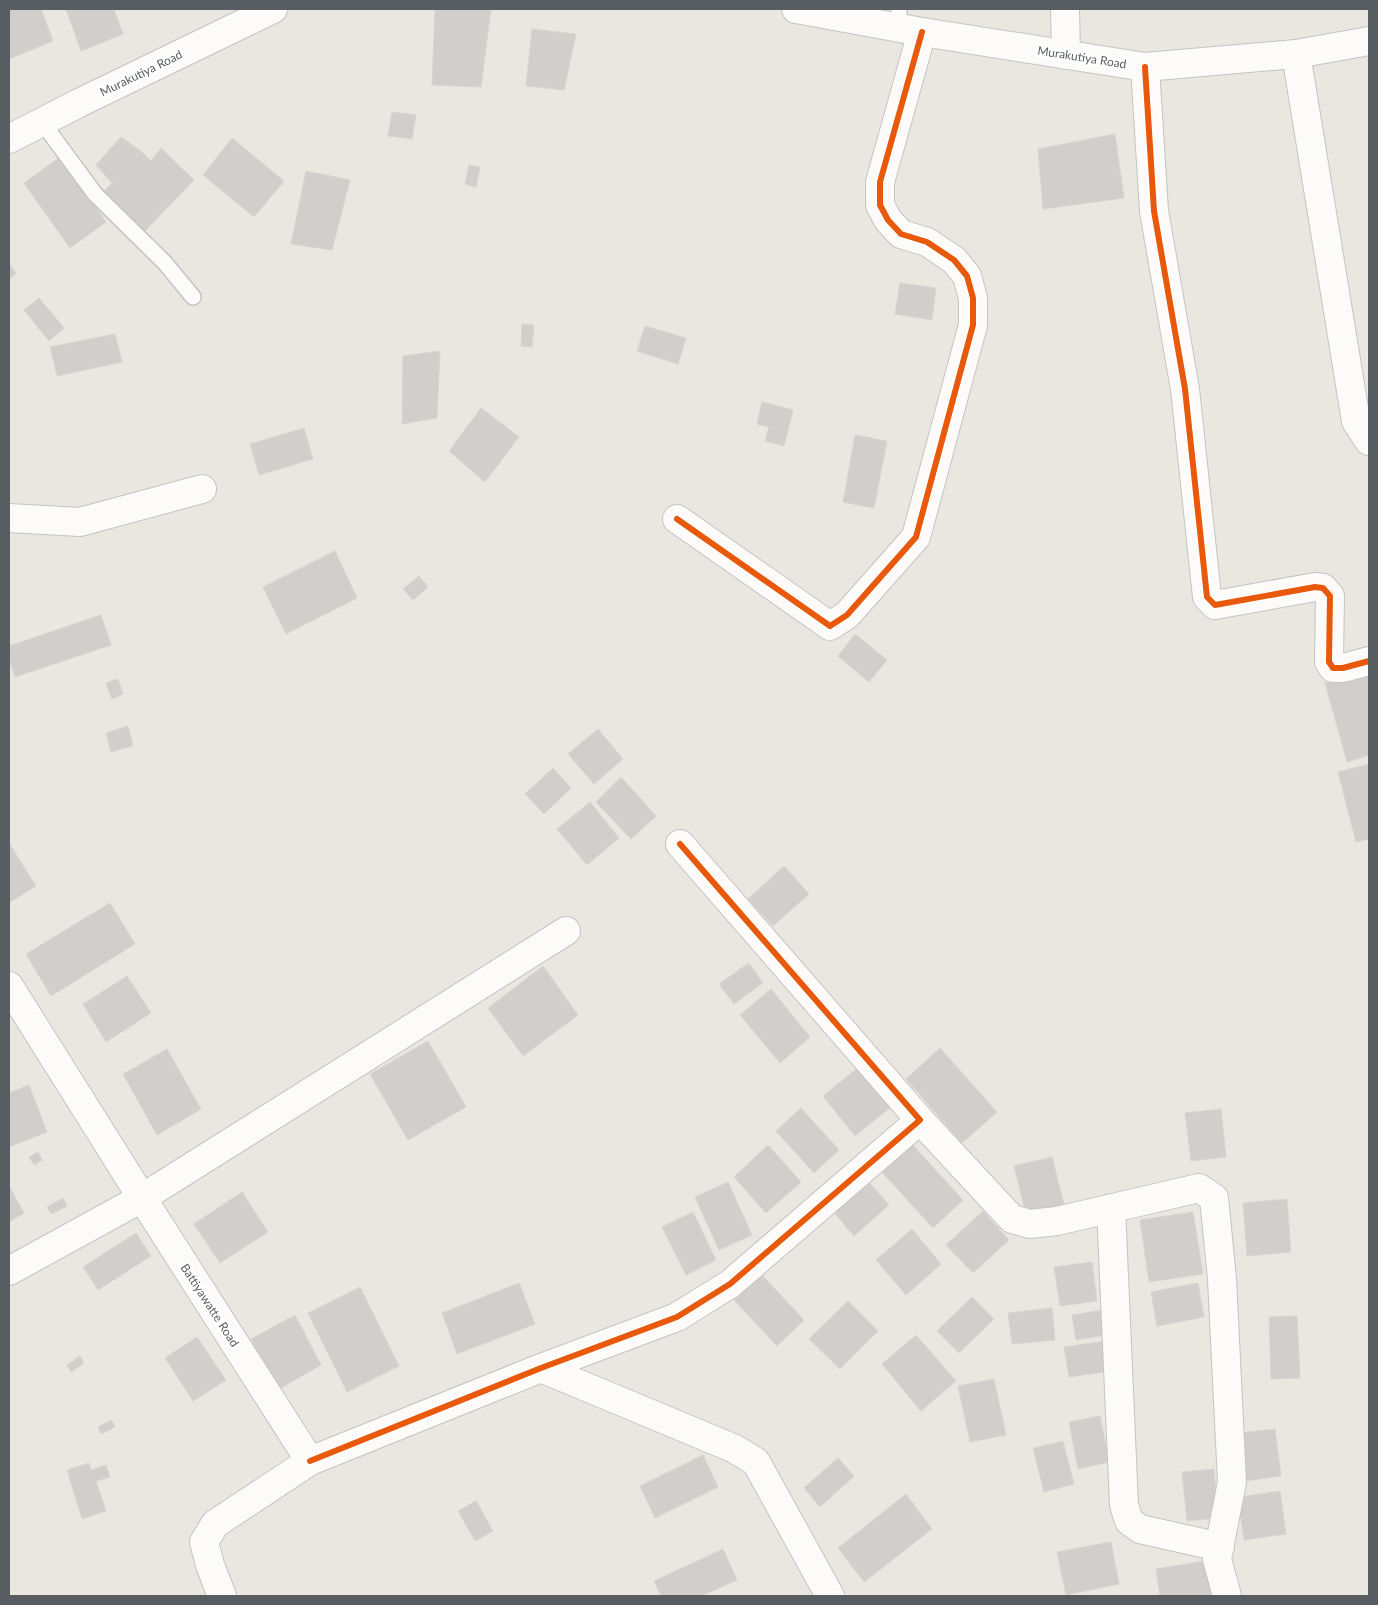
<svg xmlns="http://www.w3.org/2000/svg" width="1378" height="1605" viewBox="0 0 1378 1605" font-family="Lato,sans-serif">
<rect width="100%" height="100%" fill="#eae6e0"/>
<path fill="#d1cecb" stroke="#d9d5d0" d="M14 9H41L53 41 9 59V11Z
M66 9H114L123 34 81 51Z
M435 9H491L481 87 432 85Z
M532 29 576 34 564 90 526 86Z
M392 112 416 115 412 139 388 136Z
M1115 134 1124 198 1043 209 1038 149Z
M121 137 141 151 112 183 96 165Z
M232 138 284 181 254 217 203 175Z
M161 148 194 180 142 234 99 197 141 151 151 161Z
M60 157 106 222 70 248 24 183Z
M469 165 480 167 476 187 465 184Z
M306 171 350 180 332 250 291 244Z
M9 263 16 274 9 279Z
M900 283 936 288 932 320 895 314Z
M39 298 64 328 49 341 24 310Z
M522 324 534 325 532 347 521 346Z
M645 326 686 338 678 364 637 351Z
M115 334 122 362 57 376 50 347Z
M440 351 437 418 402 424 403 356Z
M762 402 793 410 784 446 765 441 769 427 757 424Z
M481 408 519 437 485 482 449 451Z
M304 428 313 459 259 475 250 444Z
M855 435 887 441 874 508 843 502Z
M335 551 357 598 286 634 263 587Z
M419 576 428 587 413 600 403 589Z
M101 615 111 645 15 677 9 659V646Z
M855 634 887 660 869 682 838 656Z
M1369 670V755L1347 762 1325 683Z
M118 679 123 694 112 699 106 683Z
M128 726 133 746 111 752 106 733Z
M598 729 623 759 594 784 568 754Z
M1369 764V839L1356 842 1338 772Z
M553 768 571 788 544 814 525 794Z
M621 777 656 816 631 839 596 802Z
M590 802 619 838 587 865 557 829Z
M9 843 36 886 9 903Z
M784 866 809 894 773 926 748 899Z
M110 903 135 944 51 996 26 954Z
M749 963 763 983 734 1004 719 984Z
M543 966 578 1015 523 1056 488 1008Z
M127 976 151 1013 106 1042 83 1004Z
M771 989 810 1037 780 1063 740 1015Z
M428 1041 466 1107 408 1140 370 1074Z
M940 1048 997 1112 962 1143 906 1079Z
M167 1049 201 1109 157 1135 123 1074Z
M859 1067 891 1107 855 1136 823 1096Z
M29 1085 47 1132 9 1147V1093Z
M801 1108 839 1150 814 1173 776 1131Z
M1221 1109 1226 1157 1191 1161 1185 1113Z
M910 1142 963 1200 933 1228 880 1170Z
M768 1145 801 1182 766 1213 734 1177Z
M38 1152 42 1160 34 1165 29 1157Z
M1052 1157 1065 1208 1027 1218 1014 1166Z
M865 1178 889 1205 854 1236 831 1209Z
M728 1182 752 1235 719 1250 695 1197Z
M9 1186 24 1213 9 1222Z
M242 1192 268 1232 220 1263 194 1224Z
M63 1198 67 1206 51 1214 47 1207Z
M1287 1199 1291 1252 1247 1256 1243 1203Z
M983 1211 1009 1240 973 1273 946 1245Z
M693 1212 716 1260 686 1275 662 1227Z
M1193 1212 1203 1274 1149 1282 1140 1220Z
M912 1229 941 1264 906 1295 876 1260Z
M136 1233 151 1256 98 1290 83 1267Z
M1092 1262 1097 1301 1060 1306 1054 1267Z
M761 1274 804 1320 777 1346 734 1300Z
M519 1283 535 1324 457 1354 442 1313Z
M1198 1283 1204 1317 1157 1326 1151 1292Z
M360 1287 399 1366 347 1392 308 1313Z
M972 1297 994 1319 959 1353 937 1331Z
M848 1301 878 1331 840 1369 809 1339Z
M1052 1308 1055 1340 1012 1344 1008 1313Z
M1103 1310 1107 1335 1076 1340 1072 1315Z
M295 1315 321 1365 279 1389 251 1339Z
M1297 1316 1300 1378 1271 1379 1269 1317Z
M916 1335 956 1381 921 1411 882 1364Z
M197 1337 226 1380 193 1401 165 1358Z
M1106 1341 1111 1371 1069 1377 1064 1347Z
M80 1356 84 1363 71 1372 67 1365Z
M994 1379 1006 1435 970 1442 958 1386Z
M1100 1416 1109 1462 1078 1469 1069 1422Z
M111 1420 115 1427 101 1434 98 1427Z
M1275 1429 1281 1476 1245 1481 1239 1433Z
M1063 1441 1074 1484 1044 1492 1033 1448Z
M703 1455 718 1487 655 1518 640 1486Z
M838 1458 854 1476 820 1507 804 1488Z
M89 1463 91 1470 106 1465 110 1477 96 1481 106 1511 82 1519 67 1470Z
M1214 1469 1218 1518 1187 1521 1182 1472Z
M1280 1491 1286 1534 1244 1540 1238 1497Z
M906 1494 932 1529 864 1582 838 1548Z
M476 1501 493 1531 475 1541 458 1511Z
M1111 1542 1119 1584 1066 1595 1057 1552Z
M723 1549 737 1580 701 1596H661L654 1581Z
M1205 1561 1211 1596H1160L1156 1569Z"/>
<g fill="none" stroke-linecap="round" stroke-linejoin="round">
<defs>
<path id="lane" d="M899 28V9
M42 122 95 194 165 263 193 297"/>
<path id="street" d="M1065 9 1066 55
M1296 54 1356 421 1369 441
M1145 67 1154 211 1185 389 1207 597 1215 605 1315 587 1323 588 1330 596 1329 662 1333 668H1343L1369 661
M9 518 80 522 202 489
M677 519 830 626 847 615 916 537 973 325V298L967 276 954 260 927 242 901 234 888 220 880 205V182L922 32
M9 986 142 1198 310 1461 215 1524 204 1542 210 1565 222 1596
M920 1120 1012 1219 1030 1224 1057 1221 1199 1188 1214 1198 1222 1279 1232 1482 1217 1559 1227 1596
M1111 1208 1124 1505 1129 1521 1140 1529 1220 1547
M9 1271 142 1198 566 931
M541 1368 735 1449 756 1462 830 1596
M310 1461 541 1368 677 1317 730 1284 920 1120 680 844"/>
<path id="secondary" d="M796 9 922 32 1145 67 1296 54 1369 41
M9 139 79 103 273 9"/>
</defs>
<use href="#lane" stroke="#c4c4c3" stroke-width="18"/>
<use href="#street" stroke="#c4c4c3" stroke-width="30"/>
<use href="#secondary" stroke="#c4c4c3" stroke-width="30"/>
<use href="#lane" stroke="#fcfbfa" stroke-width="15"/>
<use href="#street" stroke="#fcfbfa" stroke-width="28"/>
<use href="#secondary" stroke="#fcfbfa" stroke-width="28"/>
<defs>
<path id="cycleway" d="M1145 67 1154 211 1185 389 1207 597 1215 605 1315 587 1323 588 1330 596 1329 662 1333 668H1343L1369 661
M677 519 830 626 847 615 916 537 973 325V298L967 276 954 260 927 242 901 234 888 220 880 205V182L922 32
M310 1461 541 1368 677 1317 730 1284 920 1120 680 844"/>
</defs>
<use href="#cycleway" stroke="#fff" stroke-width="9"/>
<use href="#cycleway" stroke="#e8590c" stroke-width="6"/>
</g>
<g text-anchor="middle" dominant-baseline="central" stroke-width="5" stroke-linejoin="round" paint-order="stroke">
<g font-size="12" fill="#575d61" stroke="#fff">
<text transform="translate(1082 57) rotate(9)">Murakutiya Road</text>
<text transform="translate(141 73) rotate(-26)">Murakutiya Road</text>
<text transform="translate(210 1305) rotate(57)">Battiyawatte Road</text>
</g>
</g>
<rect width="1378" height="1605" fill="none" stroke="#575d61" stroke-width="20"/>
</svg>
